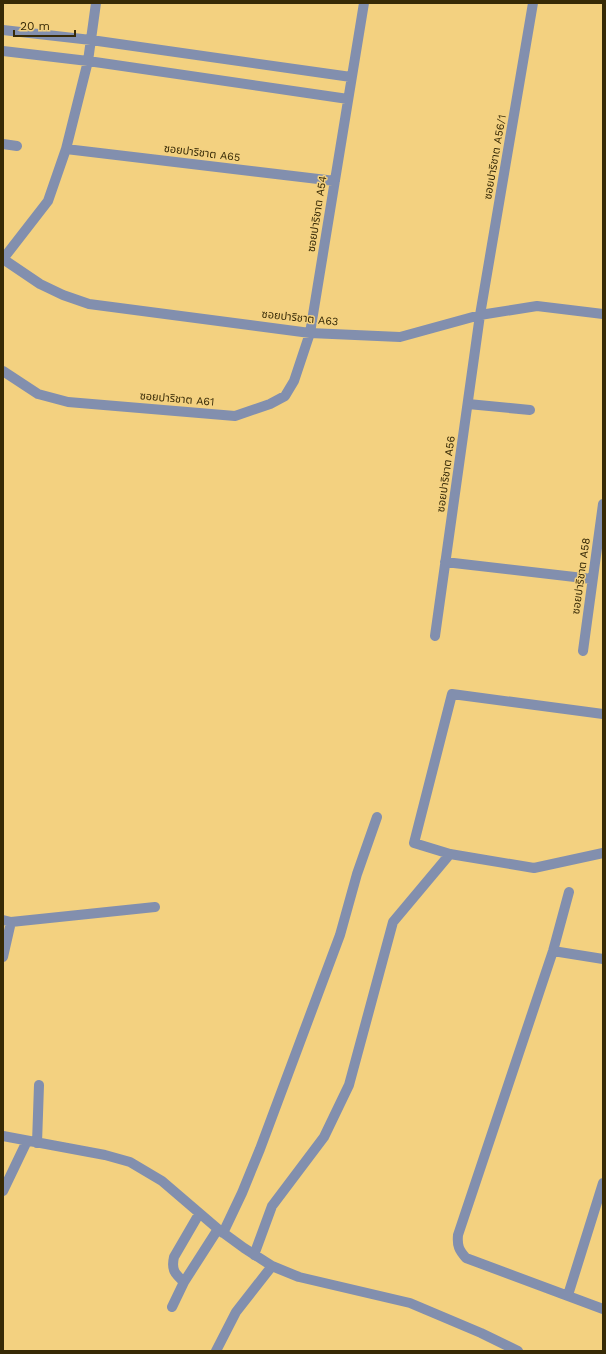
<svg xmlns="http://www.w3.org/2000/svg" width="606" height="1354" viewBox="0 0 606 1354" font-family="'Work Sans','Noto Sans Thai',sans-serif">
<rect width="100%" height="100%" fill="#f3d180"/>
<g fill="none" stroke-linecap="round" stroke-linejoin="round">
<path stroke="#828fae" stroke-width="10" d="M3 30 91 40 351 77
M3 51 88 61 348 99
M3 144 17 146
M66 149 335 181
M3 259 40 284 63 295 89 304 310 333 400 337 480 315 537 306 603 314
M3 259 48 201 66 149 88 61 96 3
M3 371 38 394 68 402 235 416 270 404 285 396 294 381 310 333 364 3
M468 404 530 410
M445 562 592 579
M435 636 480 315 533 3
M583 651 603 504
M603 714 452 694 414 843 450 854 534 868 603 853
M569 892 553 951 458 1235C457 1246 459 1250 466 1258L603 1309
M3 920 11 922 155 907
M553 951 603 959
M3 957 11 922
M3 1136 105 1155 130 1162 162 1181 218 1229 244 1248 272 1266 299 1277 410 1303 481 1333 518 1351
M37 1143 39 1085
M3 1191 27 1141
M223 1233 242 1193 260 1149 340 935 357 874 377 817
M254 1255 272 1206 324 1137 349 1085 393 922 450 854
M184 1282C175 1274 171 1270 174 1257L199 1214
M568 1295 603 1183
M172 1307 184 1282 218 1229
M216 1351 236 1312 272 1266"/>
</g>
<g text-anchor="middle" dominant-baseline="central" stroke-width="3" stroke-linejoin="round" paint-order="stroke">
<g font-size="11" fill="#372a06" stroke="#f3d180">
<text transform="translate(202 153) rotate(7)">ซอยปาริชาต A65</text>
<text transform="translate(495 157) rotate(-80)">ซอยปาริชาต A56/1</text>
<text transform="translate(317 214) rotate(-81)">ซอยปาริชาต A54</text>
<text transform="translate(300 318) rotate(6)">ซอยปาริชาต A63</text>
<text transform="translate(177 399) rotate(5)">ซอยปาริชาต A61</text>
<text transform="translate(446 474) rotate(-82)">ซอยปาริชาต A56</text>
<text transform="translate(581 576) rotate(-82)">ซอยปาริชาต A58</text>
</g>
</g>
<rect width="606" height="1354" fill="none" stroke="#372a06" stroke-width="8"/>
<path d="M14 30v6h61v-6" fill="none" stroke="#372a06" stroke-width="2"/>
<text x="20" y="30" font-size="12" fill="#372a06" stroke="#f3d180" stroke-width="3" paint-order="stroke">20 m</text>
</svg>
